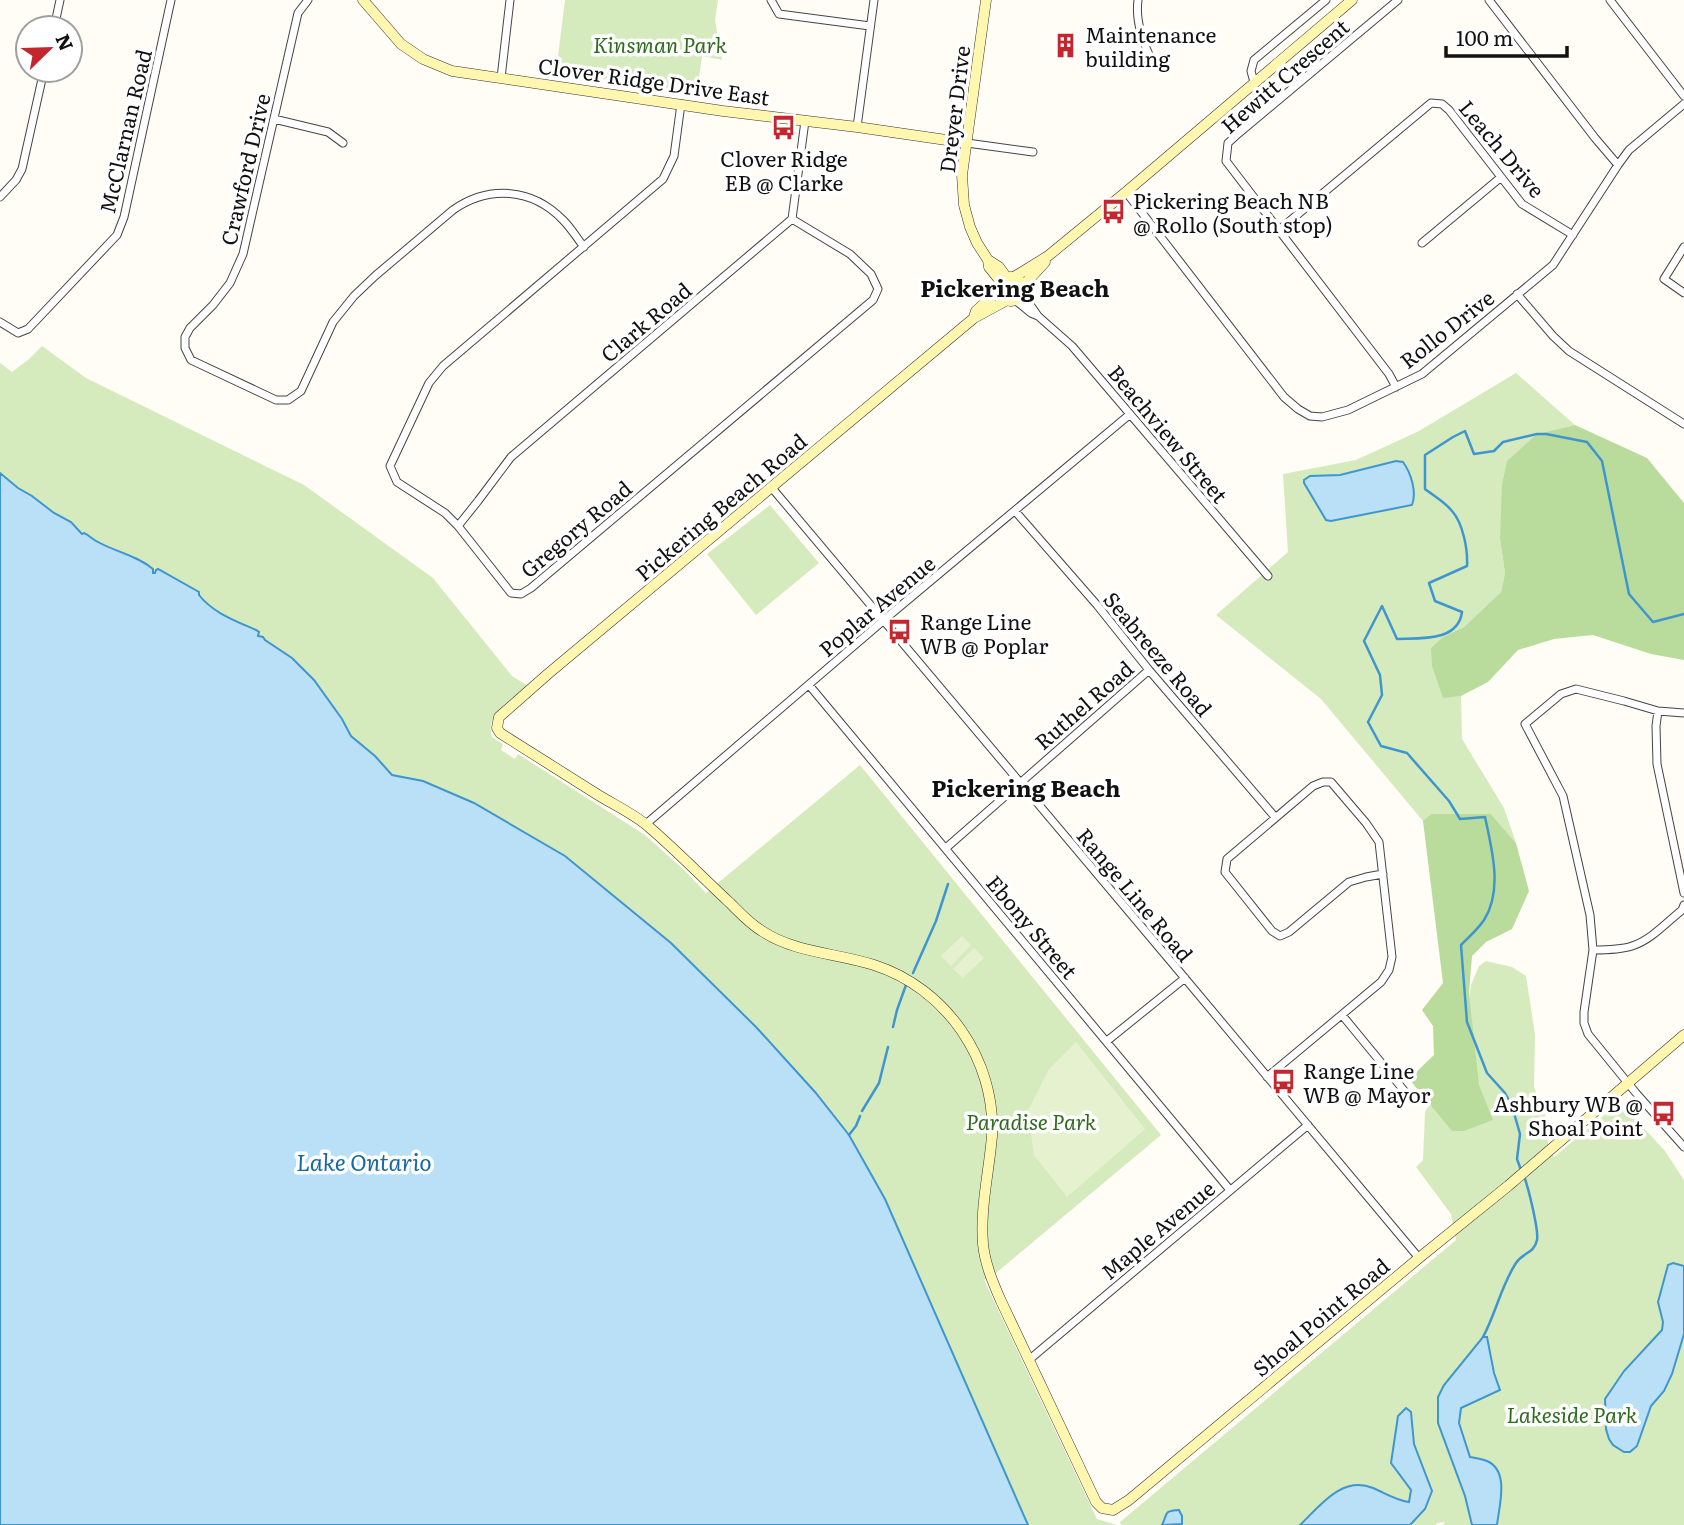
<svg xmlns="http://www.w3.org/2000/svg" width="1684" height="1525" viewBox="0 0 1684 1525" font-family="Literata,serif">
<rect width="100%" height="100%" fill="#fffdf5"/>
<path fill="#d5ebbd" d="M565 0H718L715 20 722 60 702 56 697 93 556 72Z
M42 346 86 378 304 485 433 578 512 676 528 686C513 699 484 714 492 737L503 744 501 750 515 759 518 754 645 835 684 870 706 893 860 765 1161 1135 996 1273 984 1280 1097 1519 1117 1525H1028L885 1199 849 1135 815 1092 756 1027 423 781 392 775 354 748 306 671 219 614 101 550 0 478V363L12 372 28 360Z
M1516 373 1575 425 1537 434 1500 539 1505 573 1501 592 1464 627 1443 637V697L1461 696 1462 739 1504 808 1516 843 1491 814H1431L1423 821 1321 699 1216 615 1288 552 1283 474 1356 460 1419 431Z
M770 505 819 563 756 615 707 554Z
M1486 961 1512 967 1526 976 1535 1035 1534 1087 1547 1120 1548 1144 1554 1157 1620 1102 1665 1151 1684 1180V1525H1478L1438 1423 1465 1496 1471 1525H1443L1445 1522 1437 1523 1436 1525H1410L1425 1509 1419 1492 1402 1507 1336 1525H1121L1120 1522 1456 1240 1451 1214 1416 1167 1423 1160 1425 1112 1464 1039 1471 985 1479 966Z"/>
<path fill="#b9dc9c" d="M1575 425 1647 458 1684 503V660L1651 654 1593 635 1554 639 1518 650 1488 682 1461 696 1443 698 1432 666 1431 648 1443 637 1464 627 1501 592 1505 573 1500 539 1502 485 1507 461 1537 434Z
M1431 814H1491L1516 843 1529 891 1512 929 1486 942 1472 956 1469 993 1479 1085 1493 1120 1464 1131H1452L1409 1079 1434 1055 1433 1026 1422 1010 1443 983 1423 821Z"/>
<path fill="#e6f2cf" d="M962 936 971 945 951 966 941 956Z
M974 948 984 958 963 978 953 969Z
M1076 1042 1145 1129 1067 1197 1034 1155 1028 1111 1049 1069Z"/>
<path fill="#b9e0f7" stroke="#3f96cf" stroke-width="2" d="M1396 461 1403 462C1411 473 1417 492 1412 505L1331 521 1326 520 1304 483V480L1310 476 1340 475Z
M0 473 18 488 32 496 54 513 71 522 82 534 84 533C89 535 93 540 98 542 116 552 136 555 153 569V573H155L156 570 158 569 199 592V595C213 613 236 621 256 630L259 632 258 636 263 637 265 640 292 658 314 680 342 719 351 736 375 756 392 775 423 781 474 803 565 856 671 943 756 1027 815 1092 849 1135 885 1199 1028 1525H0Z
M1673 1263 1684 1266V1334L1672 1374 1664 1391 1651 1406 1637 1446 1630 1452H1624L1613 1445 1609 1439 1606 1429 1605 1399 1624 1371 1662 1330 1663 1322 1658 1302 1668 1265Z
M1483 1337H1487L1494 1373 1500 1390 1461 1408 1459 1423 1470 1457C1476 1458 1482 1459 1487 1461 1510 1471 1499 1506 1497 1525H1472L1465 1496 1438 1423V1397L1444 1385Z
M1406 1408 1411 1412 1414 1444 1432 1491 1425 1509 1410 1525H1300C1320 1506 1342 1475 1373 1488 1385 1493 1395 1500 1409 1502L1411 1490 1391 1463 1398 1416Z
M1179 1510 1182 1516V1524L1162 1525C1168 1513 1163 1511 1179 1510Z"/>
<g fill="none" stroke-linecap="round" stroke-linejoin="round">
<path stroke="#3f96cf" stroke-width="2.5" d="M913 973 936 921 948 884
M893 1027 897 1010 906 985
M862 1111 879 1083 888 1047
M849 1135 856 1126 860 1116
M1521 1170 1517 1159 1520 1134 1512 1106 1505 1093 1487 1073 1467 1022 1461 945C1469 937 1478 929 1484 920 1503 890 1492 850 1485 817L1460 819 1449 801 1407 753 1381 746 1368 722 1382 695 1380 675 1364 641 1382 606 1397 639C1420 638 1458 642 1462 612L1435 601 1429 583 1467 566C1468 550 1463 523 1452 511 1445 502 1434 496 1425 489V455L1453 437 1465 431 1474 454 1494 451 1503 442 1537 434H1546L1587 442 1602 461 1629 594 1653 622 1684 614
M1483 1337C1496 1313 1501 1286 1516 1263 1523 1252 1534 1254 1537 1240 1539 1230 1528 1187 1524 1176"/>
<defs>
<path id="street" d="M308 0 298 13 243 254 230 283 213 305 190 328 185 337V348L191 360 276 400H288L301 391 333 322 354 296 375 276 453 210C489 185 532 188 563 220 571 228 577 238 584 247
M771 0 779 14 870 26
M1138 0C1135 23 1144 45 1154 65
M1489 0 1595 138 1618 165
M1610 0 1684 96
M54 28 60 0
M501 78 510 0
M1254 82 1251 71 1254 60 1326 0
M681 104 674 156 663 179 443 366 429 383 390 466 397 482 445 513 458 526 511 593 521 594 531 588 873 300 878 289 871 274 850 254 792 219
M274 119 328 132 343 143
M857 127 874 0
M967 143 1033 152
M1126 192 1284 397 1298 409 1310 416 1322 417 1348 410 1422 374 1553 265 1618 165 1629 150 1684 104
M0 197 16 180 22 169 44 70
M1279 230 1431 103 1442 104 1449 110 1522 204 1573 235
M1422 243 1500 178
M1684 247 1664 279 1684 293
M1022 293 1038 316
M1517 294 1553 336 1569 351 1684 424
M1015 300 1031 313 1038 316 1072 346 1268 576
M0 322 18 333 28 329 117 235 124 217 171 0
M1396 387 1389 374 1226 161 1228 143 1239 133 1398 0
M772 488 1173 964 1419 1258
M1015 511 1097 605 1149 670 1275 817
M458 526 478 501 511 457 792 219 805 121
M809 685 1230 1190
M1658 711 1656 726 1657 764 1684 893
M1684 713 1658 711 1624 701 1576 689 1561 694 1525 724 1563 796 1590 915 1593 950 1584 1012V1023L1588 1034 1636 1093 1684 1147
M646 824 891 614 1129 415
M946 848 1149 670
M1593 950C1606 950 1620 950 1632 946 1651 940 1667 922 1682 910L1684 905
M1342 1015 1411 1099
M1107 1041 1185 978
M1267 1077 1381 982 1389 970 1392 957 1379 842 1366 823 1331 782H1323L1313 786 1227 859 1225 872 1272 931 1280 936 1289 932 1349 882 1366 877 1383 874
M1030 1359 1308 1125"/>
<path id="secondary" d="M363 0 401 44 423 59 452 71 723 111 857 127 967 143
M986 0 962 175 964 205 970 227 977 243 988 260 989 267 1001 282
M988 260 999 267 1007 278
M1014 277 1048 256 1126 192 1352 0
M999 289a12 12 0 1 1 24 0a12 12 0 1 1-24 0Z
M1023 286 1045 262
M1007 300 974 318 549 673 499 717 497 728 500 733C532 753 563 773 595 793 612 804 633 813 649 827 677 851 703 878 730 903 740 913 750 924 762 931 795 953 837 953 874 965 946 988 996 1060 992 1136 989 1172 980 1208 983 1244 985 1264 993 1283 1001 1301L1096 1502 1102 1508 1113 1510 1129 1500 1419 1258 1508 1186 1684 1035
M974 317 976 311 999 290"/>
</defs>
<use href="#street" stroke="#444" stroke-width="9"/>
<use href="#secondary" stroke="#333" stroke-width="11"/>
<use href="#street" stroke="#fff" stroke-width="7"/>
<use href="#secondary" stroke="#fff6b0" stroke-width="10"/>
</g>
<defs>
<symbol id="building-bare" viewBox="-9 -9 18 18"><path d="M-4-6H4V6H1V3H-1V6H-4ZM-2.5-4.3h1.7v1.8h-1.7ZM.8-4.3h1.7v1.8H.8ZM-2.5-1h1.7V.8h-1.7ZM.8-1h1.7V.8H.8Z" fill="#c4262e" stroke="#fff" stroke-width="2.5" paint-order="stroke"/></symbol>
<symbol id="bus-bare" viewBox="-9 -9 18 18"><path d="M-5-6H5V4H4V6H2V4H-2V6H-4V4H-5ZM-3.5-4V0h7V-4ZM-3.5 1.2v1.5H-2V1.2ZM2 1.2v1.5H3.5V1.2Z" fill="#c4262e" stroke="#fff" stroke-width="2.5" paint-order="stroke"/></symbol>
</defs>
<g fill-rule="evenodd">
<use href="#building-bare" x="1048" y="28" width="35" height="35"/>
<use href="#bus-bare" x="766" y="110" width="35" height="35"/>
<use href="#bus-bare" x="1096" y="194" width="35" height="35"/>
<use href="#bus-bare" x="882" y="614" width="35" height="35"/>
<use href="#bus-bare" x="1266" y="1064" width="35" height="35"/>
<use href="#bus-bare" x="1646" y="1096" width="35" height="35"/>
</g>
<g text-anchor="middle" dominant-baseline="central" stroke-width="7" stroke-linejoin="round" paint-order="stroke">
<g font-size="21" fill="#111" stroke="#fff" text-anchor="start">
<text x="1085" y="33">Maintenance<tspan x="1085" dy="24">building</tspan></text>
<text x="784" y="157" text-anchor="middle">Clover Ridge<tspan x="784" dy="24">EB @ Clarke</tspan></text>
<text x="1133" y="199">Pickering Beach NB<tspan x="1133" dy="24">@ Rollo (South stop)</tspan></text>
<text x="920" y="620">Range Line<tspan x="920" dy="24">WB @ Poplar</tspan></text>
<text x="1303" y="1069">Range Line<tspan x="1303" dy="24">WB @ Mayor</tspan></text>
<text x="1643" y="1102" text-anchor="end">Ashbury WB @<tspan x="1643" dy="24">Shoal Point</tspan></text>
</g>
<g font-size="21" font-style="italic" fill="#2f6b1f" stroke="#fff">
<text x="660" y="43">Kinsman Park</text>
<text x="1031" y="1120">Paradise Park</text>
<text x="1572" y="1413">Lakeside Park</text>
</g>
<g font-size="21" fill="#111" stroke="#fff">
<text transform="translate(1284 75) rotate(-41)">Hewitt Crescent</text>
<text transform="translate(654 80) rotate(8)">Clover Ridge Drive East</text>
<text transform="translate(953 109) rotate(-83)">Dreyer Drive</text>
<text transform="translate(124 131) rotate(-77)">McClarnan Road</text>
<text transform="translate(1503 148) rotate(50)">Leach Drive</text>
<text transform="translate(244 169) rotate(-77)">Crawford Drive</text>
<text transform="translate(645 321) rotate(-40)">Clark Road</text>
<text transform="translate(1446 328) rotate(-38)">Rollo Drive</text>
<text transform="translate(1169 433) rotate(50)">Beachview Street</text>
<text transform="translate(720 506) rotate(-40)">Pickering Beach Road</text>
<text transform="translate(575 528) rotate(-40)">Gregory Road</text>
<text transform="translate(876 605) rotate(-40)">Poplar Avenue</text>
<text transform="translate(1159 653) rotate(50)">Seabreeze Road</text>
<text transform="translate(1083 704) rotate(-41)">Ruthel Road</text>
<text transform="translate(1136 894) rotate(50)">Range Line Road</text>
<text transform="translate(1033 926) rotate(50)">Ebony Street</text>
<text transform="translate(1157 1229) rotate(-40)">Maple Avenue</text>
<text transform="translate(1320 1316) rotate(-40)">Shoal Point Road</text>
</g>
<g font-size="23" font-weight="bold" fill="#111" stroke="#fff">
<text x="1015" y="287">Pickering Beach</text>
<text x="1026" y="787">Pickering Beach</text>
</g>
<g font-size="23" font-style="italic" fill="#1768a6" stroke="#fff">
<text x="364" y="1161">Lake Ontario</text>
</g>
</g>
<g transform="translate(49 49) rotate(67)"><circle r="33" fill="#ffffff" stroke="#a0a0a0" stroke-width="2"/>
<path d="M0-5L12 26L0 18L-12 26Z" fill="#c4262e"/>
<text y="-10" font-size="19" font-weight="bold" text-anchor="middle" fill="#111111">N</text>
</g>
<path d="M1446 46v10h121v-10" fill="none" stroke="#111111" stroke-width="3.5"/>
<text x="1456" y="46" font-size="21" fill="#111111" stroke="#ffffff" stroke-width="5" paint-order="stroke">100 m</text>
</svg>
